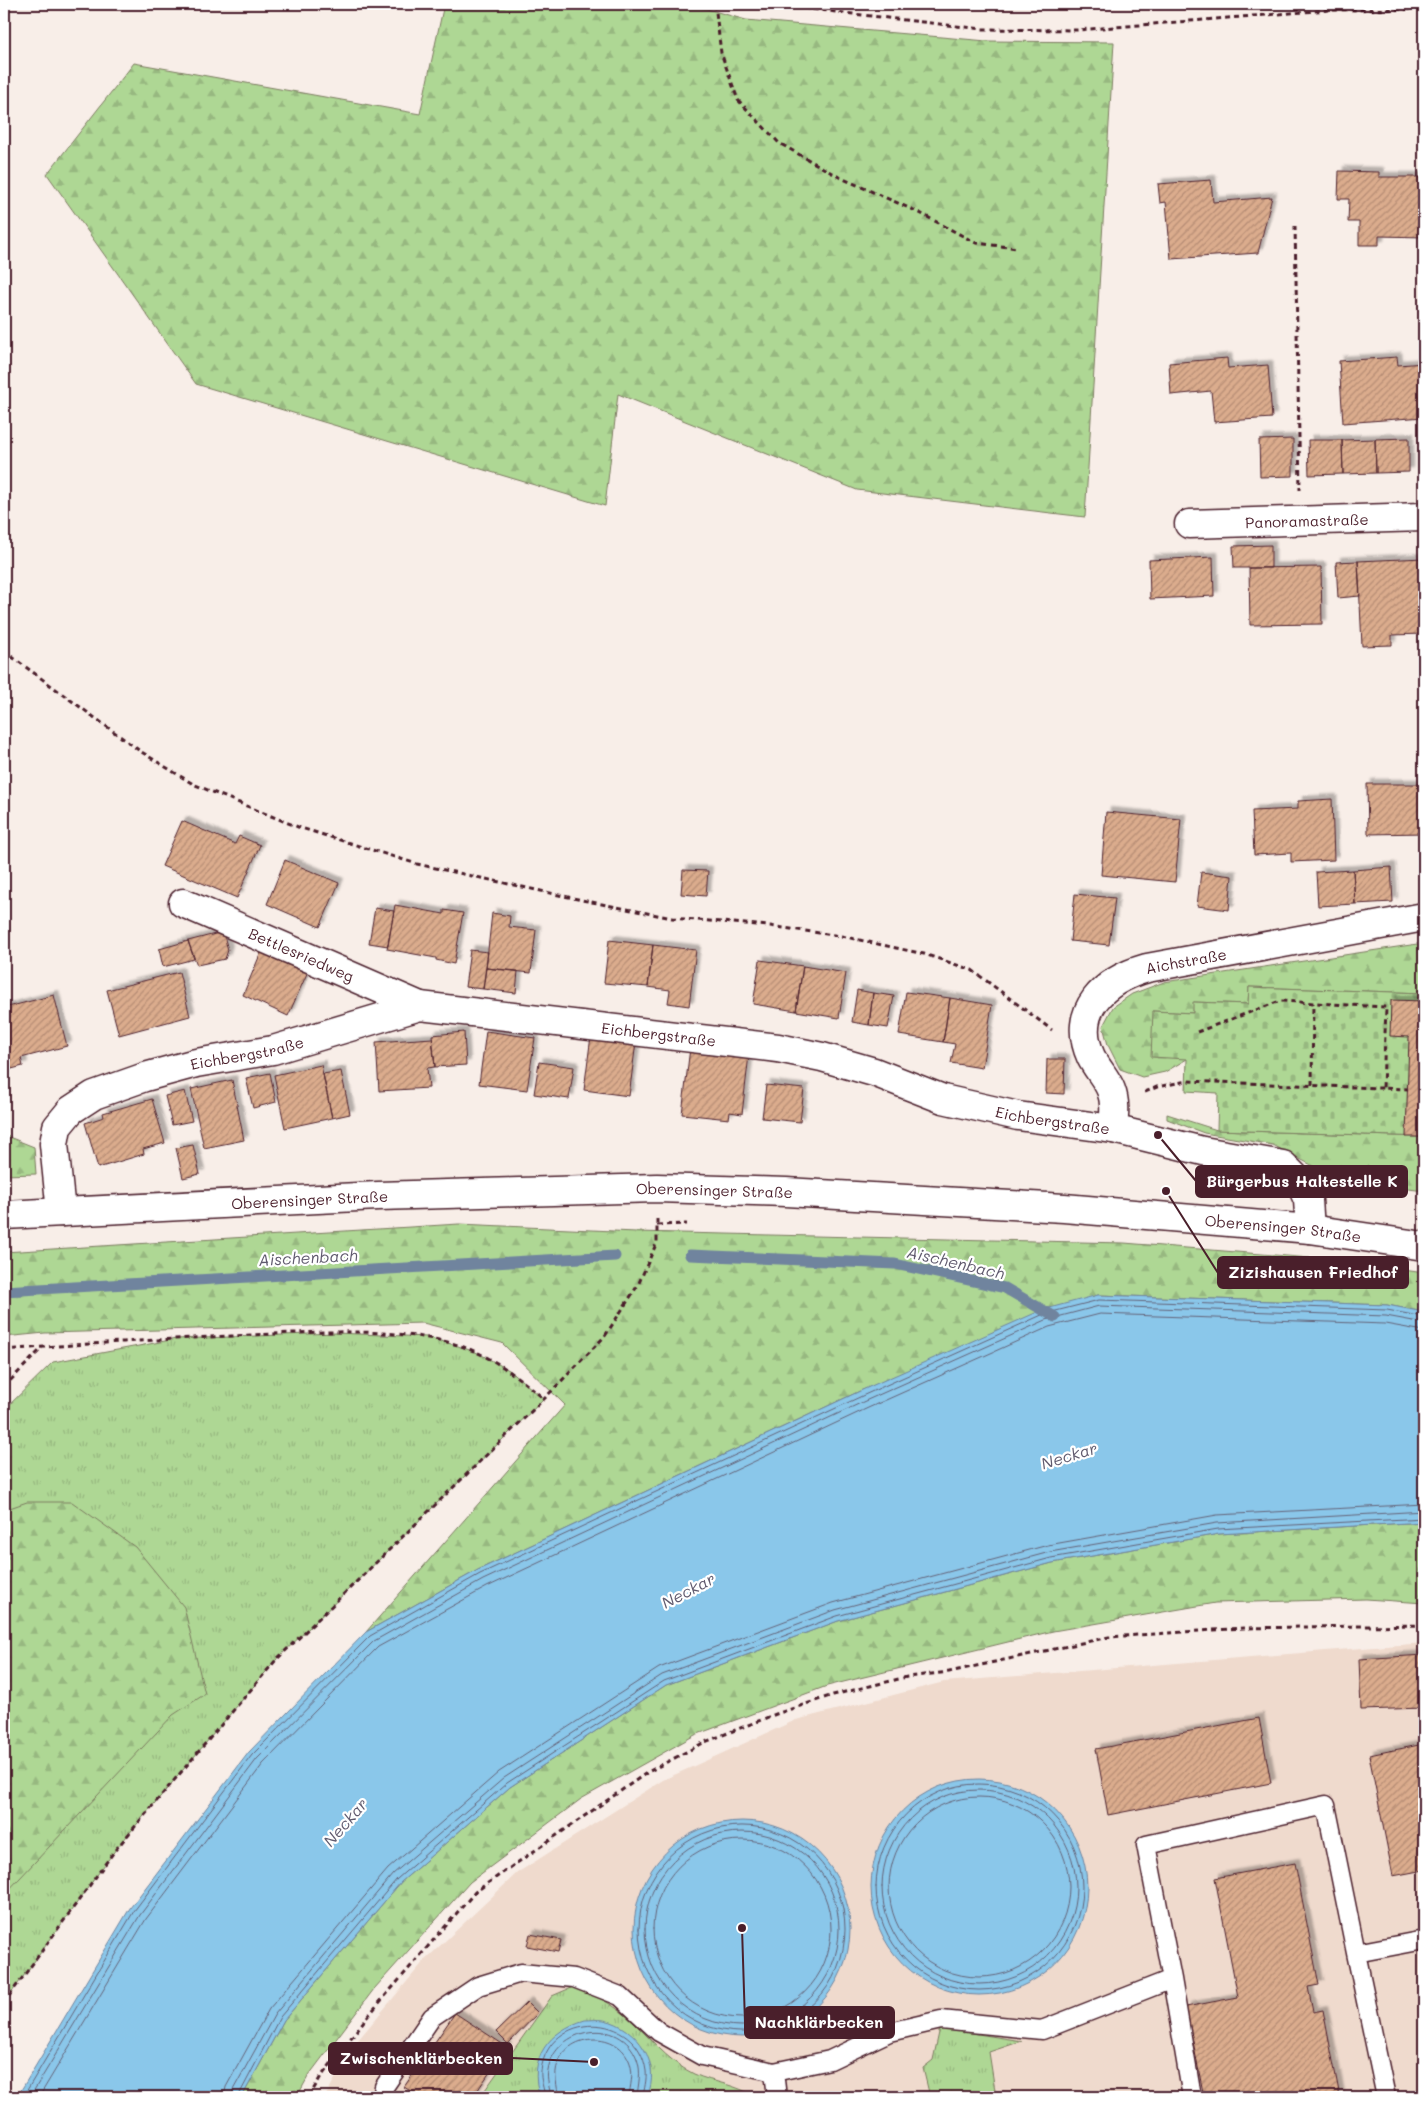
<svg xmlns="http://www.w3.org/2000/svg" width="1428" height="2101" viewBox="0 0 1428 2101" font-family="Mali,sans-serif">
<defs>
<pattern id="grass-tufts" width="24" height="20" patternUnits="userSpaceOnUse" patternTransform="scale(1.25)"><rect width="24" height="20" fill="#aed794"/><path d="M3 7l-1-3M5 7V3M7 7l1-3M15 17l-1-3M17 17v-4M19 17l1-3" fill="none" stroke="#97b880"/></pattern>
<pattern id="forest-firs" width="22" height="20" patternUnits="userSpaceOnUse" patternTransform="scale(1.25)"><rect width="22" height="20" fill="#aed794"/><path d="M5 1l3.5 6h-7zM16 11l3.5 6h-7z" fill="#97b880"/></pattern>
<pattern id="cemetery-stones" width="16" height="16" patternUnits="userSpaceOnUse" patternTransform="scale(1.25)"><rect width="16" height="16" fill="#aed794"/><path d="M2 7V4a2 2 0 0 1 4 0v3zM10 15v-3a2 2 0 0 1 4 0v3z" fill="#97b880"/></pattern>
<pattern id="building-hatch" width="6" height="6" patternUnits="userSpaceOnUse" patternTransform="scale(1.25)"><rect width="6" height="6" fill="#dbac8d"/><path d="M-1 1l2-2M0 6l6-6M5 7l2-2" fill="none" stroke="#b48b73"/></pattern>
<filter id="shadow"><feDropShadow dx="4.5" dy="-4.5" stdDeviation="1" flood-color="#0004"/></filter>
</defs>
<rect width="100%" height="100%" fill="#f8eee8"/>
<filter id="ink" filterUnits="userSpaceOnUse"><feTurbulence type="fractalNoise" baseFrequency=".02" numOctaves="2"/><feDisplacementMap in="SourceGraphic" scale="10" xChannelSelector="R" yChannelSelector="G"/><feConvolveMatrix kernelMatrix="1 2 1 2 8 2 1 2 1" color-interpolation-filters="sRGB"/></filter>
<g filter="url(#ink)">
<path fill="#efdacd" d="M1424 1643V2097H325L353 2046 425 1960 517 1873 663 1780 796 1720 944 1682Z"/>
<path fill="url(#grass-tufts)" stroke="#7c7b60" d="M336 1333 427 1337 458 1346 478 1353 509 1370 544 1399 276 1660 116 1849 4 2003V1410L53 1362 176 1339Z
M573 1987C592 1994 608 2001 624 2014 647 2033 666 2061 694 2074 714 2083 736 2084 755 2097H480L552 1996Z
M940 2028 1022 2041 989 2052 996 2097H930L923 2068 933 2060Z"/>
<path fill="url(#forest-firs)" stroke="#7c7b60" d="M444 4H689L746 20 987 41 1114 42 1085 517 857 490 618 394 605 506 196 384 47 174 134 63 420 114Z
M1424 943V993L1249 987 1248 1004 1194 1002 1193 1013 1153 1011 1187 1059 1165 1072 1142 1077 1120 1069 1108 1045 1103 1026 1113 1007 1132 994 1164 982Z
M1167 1114 1217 1130 1424 1137V1191L1356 1182 1321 1170 1273 1145 1204 1133 1167 1119Z
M4 1135 34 1147 36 1174 4 1175Z
M459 1224 636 1232 1124 1243 1336 1260 1424 1273V1312L1387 1305 1098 1295 860 1391 478 1570 366 1632 565 1405 502 1343 423 1323 45 1333 4 1337V1252Z
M27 1502H72L135 1547 184 1607 205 1694 173 1715 4 1895V1510Z
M1424 1522V1603L1366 1599 1215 1603 1053 1631 827 1686 695 1735 581 1799 470 1882 374 1989 309 2075 297 2097H242L284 2020 401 1882 510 1787 666 1685 838 1621 1052 1563 1219 1534Z"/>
<path fill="url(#cemetery-stones)" stroke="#7c7b60" d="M1249 987 1424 993V1137L1217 1130 1218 1093 1186 1091 1187 1059 1151 1057 1153 1011 1193 1013V1002L1248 1004Z"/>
<path fill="#8ac7ea" stroke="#70849e" d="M1098 1295 1387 1305 1424 1312V1522L1219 1534 1052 1563 838 1621 666 1685 510 1787 401 1882 284 2020 242 2097H17L130 1908 249 1752 366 1632 478 1570 860 1391 1042 1310Z
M871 1887a108 108 0 1 1 216 0a108 108 0 1 1-216 0Z
M634 1929a108 108 0 1 1 216 0a108 108 0 1 1-216 0Z
M585 2020C591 2020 598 2019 604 2020 638 2027 662 2064 647 2097H540C527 2058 549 2031 585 2020Z"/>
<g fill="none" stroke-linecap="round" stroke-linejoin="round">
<path stroke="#646277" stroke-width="1" d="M876 1887a103 103 0 1 1 206 0a103 103 0 1 1-206 0Z
M882 1887a97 97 0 1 1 194 0a97 97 0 1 1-194 0Z
M889 1887a90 90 0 1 1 180 0a90 90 0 1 1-180 0Z
M639 1929a103 103 0 1 1 206 0a103 103 0 1 1-206 0Z
M645 1929a97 97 0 1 1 194 0a97 97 0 1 1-194 0Z
M653 1929a89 89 0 1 1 178 0a89 89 0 1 1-178 0Z
M23 2097 134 1911 252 1755 370 1636 480 1574 862 1396 1044 1314 1099 1300 1387 1310 1424 1317
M30 2097 140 1915 257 1759 374 1641 483 1580 865 1401 1046 1320 1099 1306 1386 1316 1424 1323
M39 2097 146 1919 263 1764 378 1647 487 1587 868 1408 1049 1327 1100 1314 1385 1324 1424 1331
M224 2097 226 2087 269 2009 388 1869 499 1772 659 1668 833 1603 1048 1545 1217 1515 1424 1504
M232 2097 233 2090 275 2014 393 1874 504 1778 662 1675 835 1610 1050 1552 1217 1523 1424 1511
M238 2097 280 2017 397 1879 507 1783 664 1681 837 1616 1051 1558 1218 1529 1424 1518
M545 2097C544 2088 540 2080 541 2071 548 2010 638 2010 646 2071 647 2080 644 2089 643 2097
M551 2097C550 2088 546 2080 548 2070 555 2027 621 2015 637 2059 642 2073 638 2084 637 2097
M558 2097C558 2085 553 2076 558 2063 569 2032 619 2030 630 2063 634 2076 630 2085 629 2097"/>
<path stroke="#70849e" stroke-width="11" d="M690 1255 895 1264 1005 1288 1055 1317
M4 1291 615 1256"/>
</g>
<path fill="url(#building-hatch)" stroke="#4a1f2b" filter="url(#shadow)" d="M1339 171 1379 172V177H1424V237L1379 236V245H1359V222H1348L1349 199H1338Z
M1211 180 1213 202 1272 197 1258 253 1171 259 1166 202 1160 203 1158 184Z
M1397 357 1398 365 1424 363V417L1343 423 1339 361Z
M1227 358 1228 368 1268 365 1272 418 1214 422 1211 391 1171 395 1169 363Z
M1409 438V472L1376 473 1375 439Z
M1293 439V476L1260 477 1259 440Z
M1375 439 1376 473 1343 474 1342 440Z
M1308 440H1342L1343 474 1309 475Z
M1271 545V568H1234L1233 546Z
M1213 557 1214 596 1150 599 1149 560Z
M1424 558V634L1392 635V645L1362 646 1358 561Z
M1358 561 1360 596 1338 598 1336 562Z
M1321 567 1322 624 1250 625 1249 568Z
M1367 784H1424V833L1368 834Z
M1332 799 1334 860 1291 862V853L1254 855 1252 811 1298 809V801Z
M1106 812 1181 819 1175 882 1101 875Z
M182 821 235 844 239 836 260 845 237 898 162 866Z
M285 860 339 883 320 927 267 904Z
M1391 867 1393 902 1355 904 1353 870Z
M683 870 708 871 706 896 681 894Z
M1353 870 1355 904 1318 906 1316 872Z
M1201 872 1232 876 1229 910 1197 906Z
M1075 894 1115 898 1109 945 1070 941Z
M395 905 444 914V910L463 913 454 964 436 960V958L387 949Z
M375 908 394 911 388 946 369 943Z
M492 913 510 916 509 927 536 930 531 973 486 968Z
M223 932 228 950 225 959 197 965 188 941Z
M609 940 653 945 648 987 604 983Z
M188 941 194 959 163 967 159 949Z
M653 945 696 950 689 1006 668 1003 670 990 648 987Z
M262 950 309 969 288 1016 243 995Z
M470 950 488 952 483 989 465 987Z
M760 960 803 966 796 1011 753 1004Z
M803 966 846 973 839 1018 796 1011Z
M486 968 518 971 516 993 483 989Z
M179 972 190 1016 119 1035 107 990Z
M857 990 873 993 869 1025 852 1022Z
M906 992 950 998 943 1042 899 1035Z
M873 993 894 996 888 1028 869 1025Z
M54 995 67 1046 21 1058 23 1066 4 1071V1008Z
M950 998 992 1005 982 1068 951 1063 955 1044 943 1042Z
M1391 1000 1424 1001V1137H1406L1409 1037 1390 1036Z
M486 1031 535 1038 527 1090 479 1084Z
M464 1032 466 1065 435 1067 432 1035Z
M591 1036 636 1042 629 1096 584 1090Z
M432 1038 435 1067 427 1068 429 1088 379 1091 376 1042Z
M690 1048 749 1055 742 1114 730 1112 729 1119 682 1114Z
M1047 1059H1065L1064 1094 1046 1093Z
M539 1062 574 1067 569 1099 534 1094Z
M321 1065 332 1118 285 1128 274 1075Z
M341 1071 350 1114 332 1118 323 1074Z
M270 1073 276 1102 253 1108 246 1078Z
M232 1080 244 1140 204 1148 191 1089Z
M766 1085 804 1089 800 1122 762 1118Z
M185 1091 192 1121 172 1125 165 1096Z
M152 1099 165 1143 143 1149 144 1154 98 1168 85 1123 104 1117 103 1113Z
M193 1145 200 1174 183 1178 176 1148Z
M1424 1655V1708L1361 1710 1359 1659Z
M1259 1718 1271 1783 1108 1815 1096 1749Z
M1424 1744V1870L1393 1876 1369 1755Z
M1295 1863 1319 1985 1308 1987 1313 2012 1323 2010 1340 2097H1204L1186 2007 1238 1997 1215 1878Z
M530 1934 561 1940 558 1952 527 1946Z
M527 2002 538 2013 508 2044 496 2032Z
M455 2013 507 2047 473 2097H420L404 2087Z"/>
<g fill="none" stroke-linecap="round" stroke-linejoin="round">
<defs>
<path id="lane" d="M774 2072 777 2097
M382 2097 384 2087 432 2017 478 1986 521 1973 574 1978 620 1996 659 2032 702 2056 774 2072 830 2060 889 2032 941 2020 1042 2030 1172 1979
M1192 2097 1172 1979 1146 1845 1326 1805 1356 1953
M1386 2097 1356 1953 1424 1940"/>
<g id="street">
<path id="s1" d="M1189 524 1424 517"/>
<path id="s2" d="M183 903 420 1006"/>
<path id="s3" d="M1113 1129C1114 1116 1116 1103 1111 1090 1107 1079 1097 1069 1091 1057 1070 1010 1105 980 1147 968L1424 917"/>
<path id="s4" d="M61 1212 54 1144 57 1127 71 1110 94 1095 145 1077 196 1063 273 1050 420 1006 778 1048 822 1057 874 1072 943 1099 1018 1116 1113 1129 1203 1151 1283 1165 1300 1182 1308 1200 1310 1229"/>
</g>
<g id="secondary">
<path id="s5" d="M4 1215 378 1196 657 1188 786 1192 1064 1208 1310 1229 1424 1246"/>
</g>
</defs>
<use href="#lane" stroke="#4a1f2b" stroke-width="21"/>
<use href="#street" stroke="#4a1f2b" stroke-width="31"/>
<use href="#secondary" stroke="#4a1f2b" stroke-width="31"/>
<path stroke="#4a1f2b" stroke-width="3" stroke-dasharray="5 4" stroke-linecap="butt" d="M715 4 721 53 738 100 779 143 839 177 918 212 976 243 1017 248
M768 4 982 29 1077 30 1329 10 1424 9
M1295 226 1300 490
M4 651 140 751 193 784 298 827 417 864 582 900 672 918 770 926 841 936 924 954 972 970 1052 1030
M1197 1032 1280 1001 1386 1007 1383 1088
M1312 1085 1313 1003
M1145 1092 1157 1087 1187 1081 1408 1089
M657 1225 687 1224
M4 1350C80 1344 155 1340 231 1336 300 1333 392 1325 458 1345 492 1356 517 1376 544 1399
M4 1387 42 1348
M4 2003 116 1849 276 1660 544 1399 605 1336 638 1285 657 1242V1219
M309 2097 320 2078 367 2017 475 1892 648 1772 705 1742 776 1714 833 1695 907 1677 949 1672 1109 1637 1244 1628 1424 1625"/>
<use href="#lane" stroke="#fff" stroke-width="18"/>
<use href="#street" stroke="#fff" stroke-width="28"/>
<use href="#secondary" stroke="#fff" stroke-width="28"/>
</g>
</g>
<g text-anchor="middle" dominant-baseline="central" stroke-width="4.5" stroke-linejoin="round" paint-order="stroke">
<g font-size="15" fill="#4a1f2b" stroke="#fff">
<text stroke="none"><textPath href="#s1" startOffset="118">Panoramastraße</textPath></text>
<text stroke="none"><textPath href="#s2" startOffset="129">Bettlesriedweg</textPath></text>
<text stroke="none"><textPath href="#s3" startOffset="240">Aichstraße</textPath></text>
<text stroke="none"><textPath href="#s4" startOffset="714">Eichbergstraße</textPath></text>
<text stroke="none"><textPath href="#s4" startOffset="294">Eichbergstraße</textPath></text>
<text stroke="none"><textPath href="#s4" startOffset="1119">Eichbergstraße</textPath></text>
<text stroke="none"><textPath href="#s5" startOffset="711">Oberensinger Straße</textPath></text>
<text stroke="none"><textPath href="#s5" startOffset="306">Oberensinger Straße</textPath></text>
<text stroke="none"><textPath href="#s5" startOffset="1281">Oberensinger Straße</textPath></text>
</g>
<g font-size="16" font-style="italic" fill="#605a6e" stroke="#fff">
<text transform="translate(308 1257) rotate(-3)">Aischenbach</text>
<text transform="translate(956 1262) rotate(13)">Aischenbach</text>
<text transform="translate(1069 1455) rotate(-17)">Neckar</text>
<text transform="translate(688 1590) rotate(-28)">Neckar</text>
<text transform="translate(345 1822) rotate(-49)">Neckar</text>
</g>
</g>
<path fill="none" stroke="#4a1f2b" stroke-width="2" d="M1158 1135L1196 1181M1166 1191L1218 1273M742 1928L745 2023M594 2062L512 2058"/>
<g fill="#4a1f2b" stroke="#fff" stroke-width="2">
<circle cx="1158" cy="1135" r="5"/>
<circle cx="1166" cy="1191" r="5"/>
<circle cx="742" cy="1928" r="5"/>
<circle cx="594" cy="2062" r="5"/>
</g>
<g fill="#4a1f2b" stroke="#4a1f2b" stroke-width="2">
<rect x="1196" y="1166" width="211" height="31" rx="5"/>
<rect x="1218" y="1257" width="190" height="31" rx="5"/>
<rect x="745" y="2007" width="149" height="31" rx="5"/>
<rect x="329" y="2043" width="183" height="31" rx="5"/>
</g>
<g font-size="16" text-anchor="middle" font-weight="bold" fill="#fff">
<text x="1302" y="1187">Bürgerbus Haltestelle K</text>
<text x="1313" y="1278">Zizishausen Friedhof</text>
<text x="819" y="2028">Nachklärbecken</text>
<text x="421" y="2064">Zwischenklärbecken</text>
</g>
<rect width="1428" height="2101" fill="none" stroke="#fff" stroke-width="20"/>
<rect x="10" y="10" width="1408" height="2081" fill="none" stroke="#4a1f2b" stroke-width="2" filter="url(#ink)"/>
</svg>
